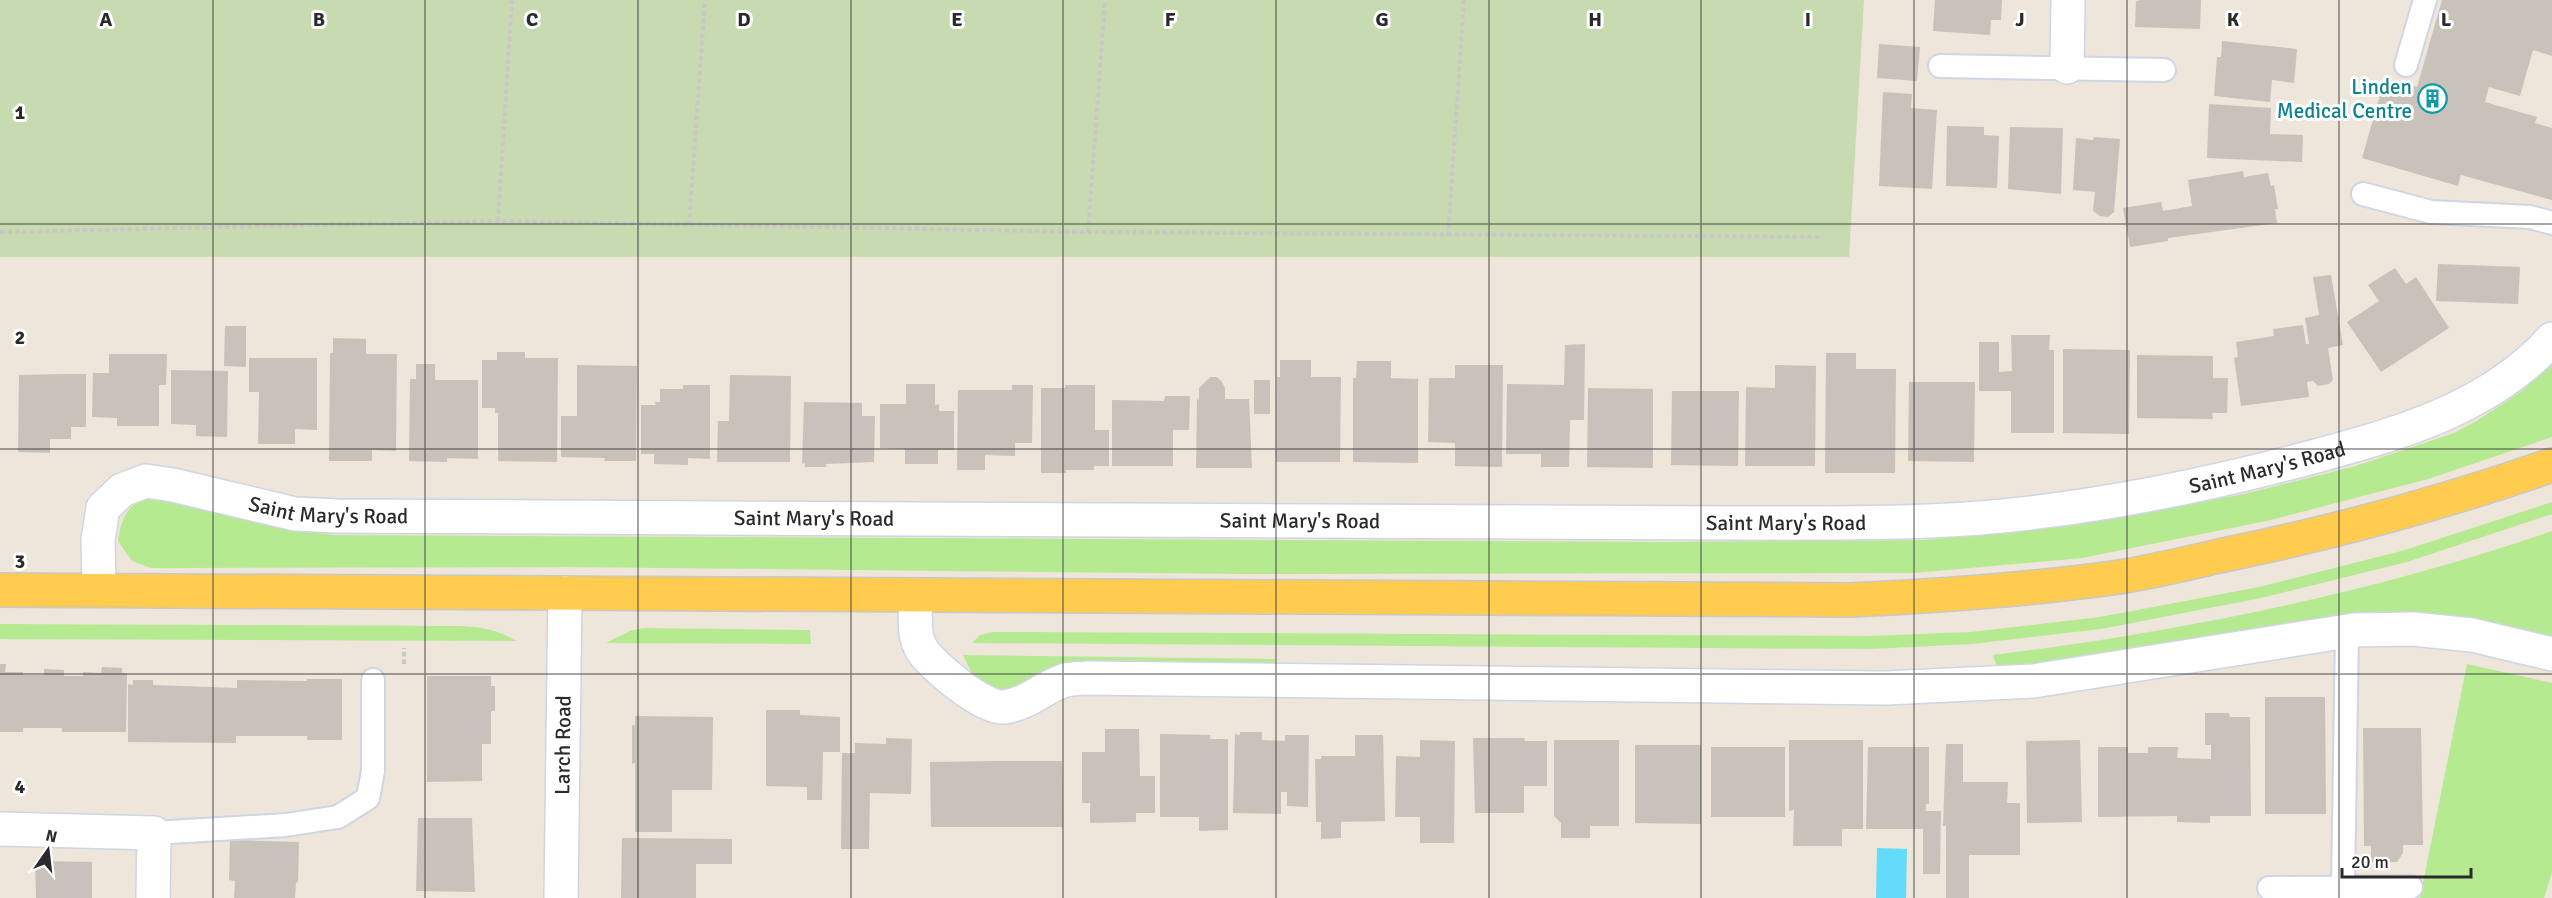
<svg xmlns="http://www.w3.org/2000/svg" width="2552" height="898" viewBox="0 0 2552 898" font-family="Signika,sans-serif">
<rect width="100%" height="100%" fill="#eee5db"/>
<path fill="#b5ea91" d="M2552 365V437L2428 479 2271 520 2082 558 1914 573 1246 574 567 567 151 568 132 561 118 541C120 525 125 506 143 500 163 495 242 519 266 524 289 530 312 532 335 535L1665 542 1924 540 2076 525 2244 494 2356 466 2454 433 2478 420 2519 393Z
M2552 502V514L2407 562 2261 598 2101 629 1972 644 1870 649 972 643 980 635 993 632 1869 636 1971 632 2100 617 2259 587 2405 550Z
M2552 531V636L2476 619 2417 612 2356 613 2034 664 1997 667 1993 655C2183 631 2370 594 2552 531Z
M0 624 452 626C475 626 495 628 516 641L0 639Z
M643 628 810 630 811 644 606 643 630 631Z
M963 655 1275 659V668L1005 691C974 688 976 680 963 655Z
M2467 664 2552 683V872L2544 898H2420Z"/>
<path fill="#c7dab0" d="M0 0H1864L1849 257H0Z"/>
<path fill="#63dbfb" d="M1877 848 1907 849 1906 898H1876Z"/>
<path fill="#c9c2ba" d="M1935 0H2002L2001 20H1991L1990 35 1933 31Z
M2140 0H2201L2200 29 2135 27 2136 1Z
M2442 0H2552V56L2533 50 2520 96 2489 87 2485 102 2537 117 2535 123 2552 128V200L2461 175 2458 186 2362 158 2385 78 2417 87Z
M2222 41 2297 49 2294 83 2272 80 2270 102 2214 96 2217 57H2221Z
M1879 44 1920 47 1917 81 1877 78Z
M1883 92 1912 94 1911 108 1937 110 1932 189 1879 186Z
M2209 104 2271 108 2270 134 2303 135 2302 162 2207 158Z
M1947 126 1984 127V135L1999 136 1997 188 1946 186Z
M2010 127 2063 128 2061 194 2008 189Z
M2094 137 2120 139 2114 212 2108 217 2100 216 2093 211 2095 192 2073 190 2076 138 2093 140Z
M2243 171 2244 177 2268 173 2271 186 2274 185 2278 209H2275L2277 223 2168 238V241L2130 247 2123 208 2161 202 2163 211 2192 206 2188 180Z
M2438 264 2520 267 2518 304 2436 301Z
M2395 268 2406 284 2416 277 2449 328 2381 372 2347 322 2379 301 2368 285Z
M2331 275 2343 345 2328 348 2333 380 2329 384 2318 386 2313 381 2307 382 2309 397 2241 406 2234 358 2238 357 2236 342 2274 336 2273 329 2303 325 2306 344H2309L2305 318 2319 315 2313 277Z
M225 326H246V367L224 366Z
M2011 335H2050L2049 350H2054V433H2011V391H1979V342H1999V372L2012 371Z
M333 338 366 339V354H397L396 451 372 450V461H329L330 353H333Z
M1585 344 1584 420H1570L1569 467H1541V454H1506L1507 384 1564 385 1565 345Z
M2063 349 2130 350 2129 434 2063 433Z
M497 352H525V358H558L557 462 498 461V413H495V408H482V360H497Z
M1826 353H1856V369H1896L1895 473H1825Z
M109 354H167L166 385H159V426H117V418L92 417 93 373H109Z
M2137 355 2213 356V378H2228L2227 413H2212L2213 419 2137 418Z
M249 358H317V430L295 429V444H258L259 392H249Z
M1280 360H1311V377H1341L1340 462H1276L1277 377H1280Z
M1357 361H1391V378L1418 379V463L1353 462V378H1356Z
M416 364H435V380H478V459L447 458V462L409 461 410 379H416Z
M577 365 637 366 636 461H604L605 458 561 457V416H577Z
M1455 365H1503L1502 467 1455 466V443L1428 442 1429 378H1455Z
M1775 365 1816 366 1815 466H1745L1746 387 1775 388Z
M171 370 228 371 227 437 196 436V425L171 424Z
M66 374H86V427H71V439H50V453L18 452 19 375Z
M730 375 791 376 790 462H717L718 421H729Z
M1210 377H1217L1222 382 1225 388V399H1249L1252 468H1196L1197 399 1199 400V388Z
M1254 380H1270V414H1254Z
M1909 382H1975L1974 462 1908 461Z
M906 384H935V405L939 404V411H954V450H938V464H905V449L880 448V404H906Z
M683 385H710V459L688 458V465L654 464V454H641V405H656L655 402H660V389H683Z
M1012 385H1033L1032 443H1015V456L985 455V470H957L958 390H1012Z
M1065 385H1095V430H1109V466H1094V470H1066V473H1041V388H1065Z
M1588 388 1653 389V468L1587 467Z
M1672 391H1739L1738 466 1671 465Z
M1165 396H1190L1189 430H1173V466H1112V400L1164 401Z
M804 402 862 403V416H875L874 462 826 464V467H805V463L802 464Z
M0 664H6L5 672H23V675H44V669L64 670V676H83V672L101 673 102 667 122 668V673H127L126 732H62V728H23V732H0Z
M427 676H491V686H495V711H491V744H482V781L427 782Z
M307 679H342V740H307V736H236V743L128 742V684L133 685V680H153V685L237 688V680L307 681Z
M2265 697H2325L2326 814H2265Z
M766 710H800V715L840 717V752H823L822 800H807V787L766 786Z
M2205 713H2229L2230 717H2250L2251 816H2210V823L2177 822V816L2098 817V747H2128V753H2148V747H2178L2177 758 2211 759V745H2205Z
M635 716 713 717 712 790H672V832H635V763L632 764V725L635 726Z
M2363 728H2421L2423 845H2403V853L2397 862H2371V846H2364Z
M1105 729H1139L1140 776H1155V813H1136V822L1090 823V803H1082V752H1105Z
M1240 732H1262V740L1285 741V735H1309L1308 807 1287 806V792H1281V814L1233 813 1235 734 1240 735Z
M1160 734 1210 735V739H1228V830L1199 831V817H1160Z
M1355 735H1383L1385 821 1341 822V838L1321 839V822H1316L1315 759H1321V756H1355Z
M886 738 912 739 911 794 870 793 869 849H841L842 753H855V743L886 744Z
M1473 738H1524L1525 741H1547V786H1524V813H1475Z
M1420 740 1455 741 1454 843H1420V817H1395L1396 756 1420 757Z
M1554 740H1619V826H1590V838H1561V823L1554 816Z
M1789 740H1863V829H1842V846H1793L1794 810 1789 811Z
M2080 740 2082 822 2027 823 2026 741Z
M1946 744H1963V782H2008L2007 803H2020V855H1969V898H1946V826H1943Z
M1635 745H1701V824L1635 823Z
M1711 747H1785V817H1711Z
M1868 747H1929V804H1926V811H1941L1940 874H1923V829H1866Z
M996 761H1062L1063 827H931L930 762Z
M418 818H472L475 892 416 891Z
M622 838 732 839V864H696V898H621Z
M230 840 299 842 298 883 296 882 295 898H234L235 881 229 880Z
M35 861 92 862V898H36Z"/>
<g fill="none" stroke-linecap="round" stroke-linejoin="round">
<defs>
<path id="service" d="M2406 65 2425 0
M1940 66 2164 70
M2363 194 2431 212 2530 217 2552 223
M154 833 286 825 338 817 368 798 373 771V680
M2343 887 2347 631
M2269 888 2411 887"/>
<g id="minor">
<path d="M2067 67 2068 0"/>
<path id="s1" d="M99 590 98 540 103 508 122 490 146 481 173 485 295 514 338 516 1728 523C1795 523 1861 524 1928 521 2059 516 2190 490 2316 456 2402 433 2491 407 2552 339"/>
<path d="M916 595C916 613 912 634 922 650 932 666 985 710 1004 707 1032 702 1040 689 1063 681 1070 678 1079 679 1086 678L1886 688 2033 681 2354 630 2413 629 2472 635 2552 654"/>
<path d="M0 829 154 833 153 898"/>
<path id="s2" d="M561 898 565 593"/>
</g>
<path id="primary" d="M0 590 1850 600C1938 596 2025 590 2112 578 2148 573 2184 564 2219 556 2332 533 2443 503 2552 465"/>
</defs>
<use href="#service" stroke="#d0d5e5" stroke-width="26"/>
<use href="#minor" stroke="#d0d5e5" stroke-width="36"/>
<use href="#primary" stroke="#c8c8c8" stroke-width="36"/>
<path stroke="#c8c8c8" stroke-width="4" stroke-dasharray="4.5 3" stroke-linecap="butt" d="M498 221 512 0
M689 225 705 0
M0 232 498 221 1088 232 1822 237
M1088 232 1105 0
M1448 236 1464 0
M404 664V648"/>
<use href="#service" stroke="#fff" stroke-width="22"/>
<use href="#minor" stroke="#fff" stroke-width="33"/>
<use href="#primary" stroke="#ffcc4f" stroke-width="33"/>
</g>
<path fill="none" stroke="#2a2a2a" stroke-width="1.5" stroke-opacity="0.55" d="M213 0V898M425 0V898M638 0V898M851 0V898M1063 0V898M1276 0V898M1489 0V898M1701 0V898M1914 0V898M2127 0V898M2339 0V898M0 224H2552M0 449H2552M0 674H2552"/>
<defs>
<symbol id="building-ring" viewBox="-11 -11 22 22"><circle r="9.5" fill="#fff" stroke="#0f9aa8" stroke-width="1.5"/><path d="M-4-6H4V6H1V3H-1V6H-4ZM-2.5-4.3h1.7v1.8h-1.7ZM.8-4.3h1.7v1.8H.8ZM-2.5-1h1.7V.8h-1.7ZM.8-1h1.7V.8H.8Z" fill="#0f9aa8"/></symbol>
</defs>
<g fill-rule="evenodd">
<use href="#building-ring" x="2416" y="82" width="33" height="33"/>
</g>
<g text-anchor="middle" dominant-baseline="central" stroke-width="6" stroke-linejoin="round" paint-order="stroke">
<g font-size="21" fill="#0d838f" stroke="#fff" text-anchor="end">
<text x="2412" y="87">Linden<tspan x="2412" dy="24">Medical Centre</tspan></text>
</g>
<g font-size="21" fill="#2a2a2a" stroke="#fff">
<text stroke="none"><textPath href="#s1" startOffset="2264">Saint Mary's Road</textPath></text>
<text stroke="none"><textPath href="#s1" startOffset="320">Saint Mary's Road</textPath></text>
<text stroke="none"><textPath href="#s1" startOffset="806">Saint Mary's Road</textPath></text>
<text stroke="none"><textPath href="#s1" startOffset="1292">Saint Mary's Road</textPath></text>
<text stroke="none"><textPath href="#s1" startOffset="1778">Saint Mary's Road</textPath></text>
<text stroke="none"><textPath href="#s2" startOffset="153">Larch Road</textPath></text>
</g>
</g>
<g font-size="20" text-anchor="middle" font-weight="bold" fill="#2a2a2a" stroke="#fff" stroke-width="6" stroke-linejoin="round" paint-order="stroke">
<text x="106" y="26">A</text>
<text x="319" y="26">B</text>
<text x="532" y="26">C</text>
<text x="744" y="26">D</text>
<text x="957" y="26">E</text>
<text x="1170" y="26">F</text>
<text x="1382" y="26">G</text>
<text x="1595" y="26">H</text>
<text x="1808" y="26">I</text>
<text x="2020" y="26">J</text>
<text x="2233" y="26">K</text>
<text x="2446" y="26">L</text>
<text x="20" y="119">1</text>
<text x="20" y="344">2</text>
<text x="20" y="568">3</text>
<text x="20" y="793">4</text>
</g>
<g transform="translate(48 850) rotate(14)" stroke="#ffffff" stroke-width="4.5" paint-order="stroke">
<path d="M0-4.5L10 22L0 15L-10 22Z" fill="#2a2a2a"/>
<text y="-9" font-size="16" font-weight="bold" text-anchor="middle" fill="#2a2a2a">N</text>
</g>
<path d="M2342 868v9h129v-9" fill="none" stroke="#2a2a2a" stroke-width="3"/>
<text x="2351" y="868" font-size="18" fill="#2a2a2a" stroke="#ffffff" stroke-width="4.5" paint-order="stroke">20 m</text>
</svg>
